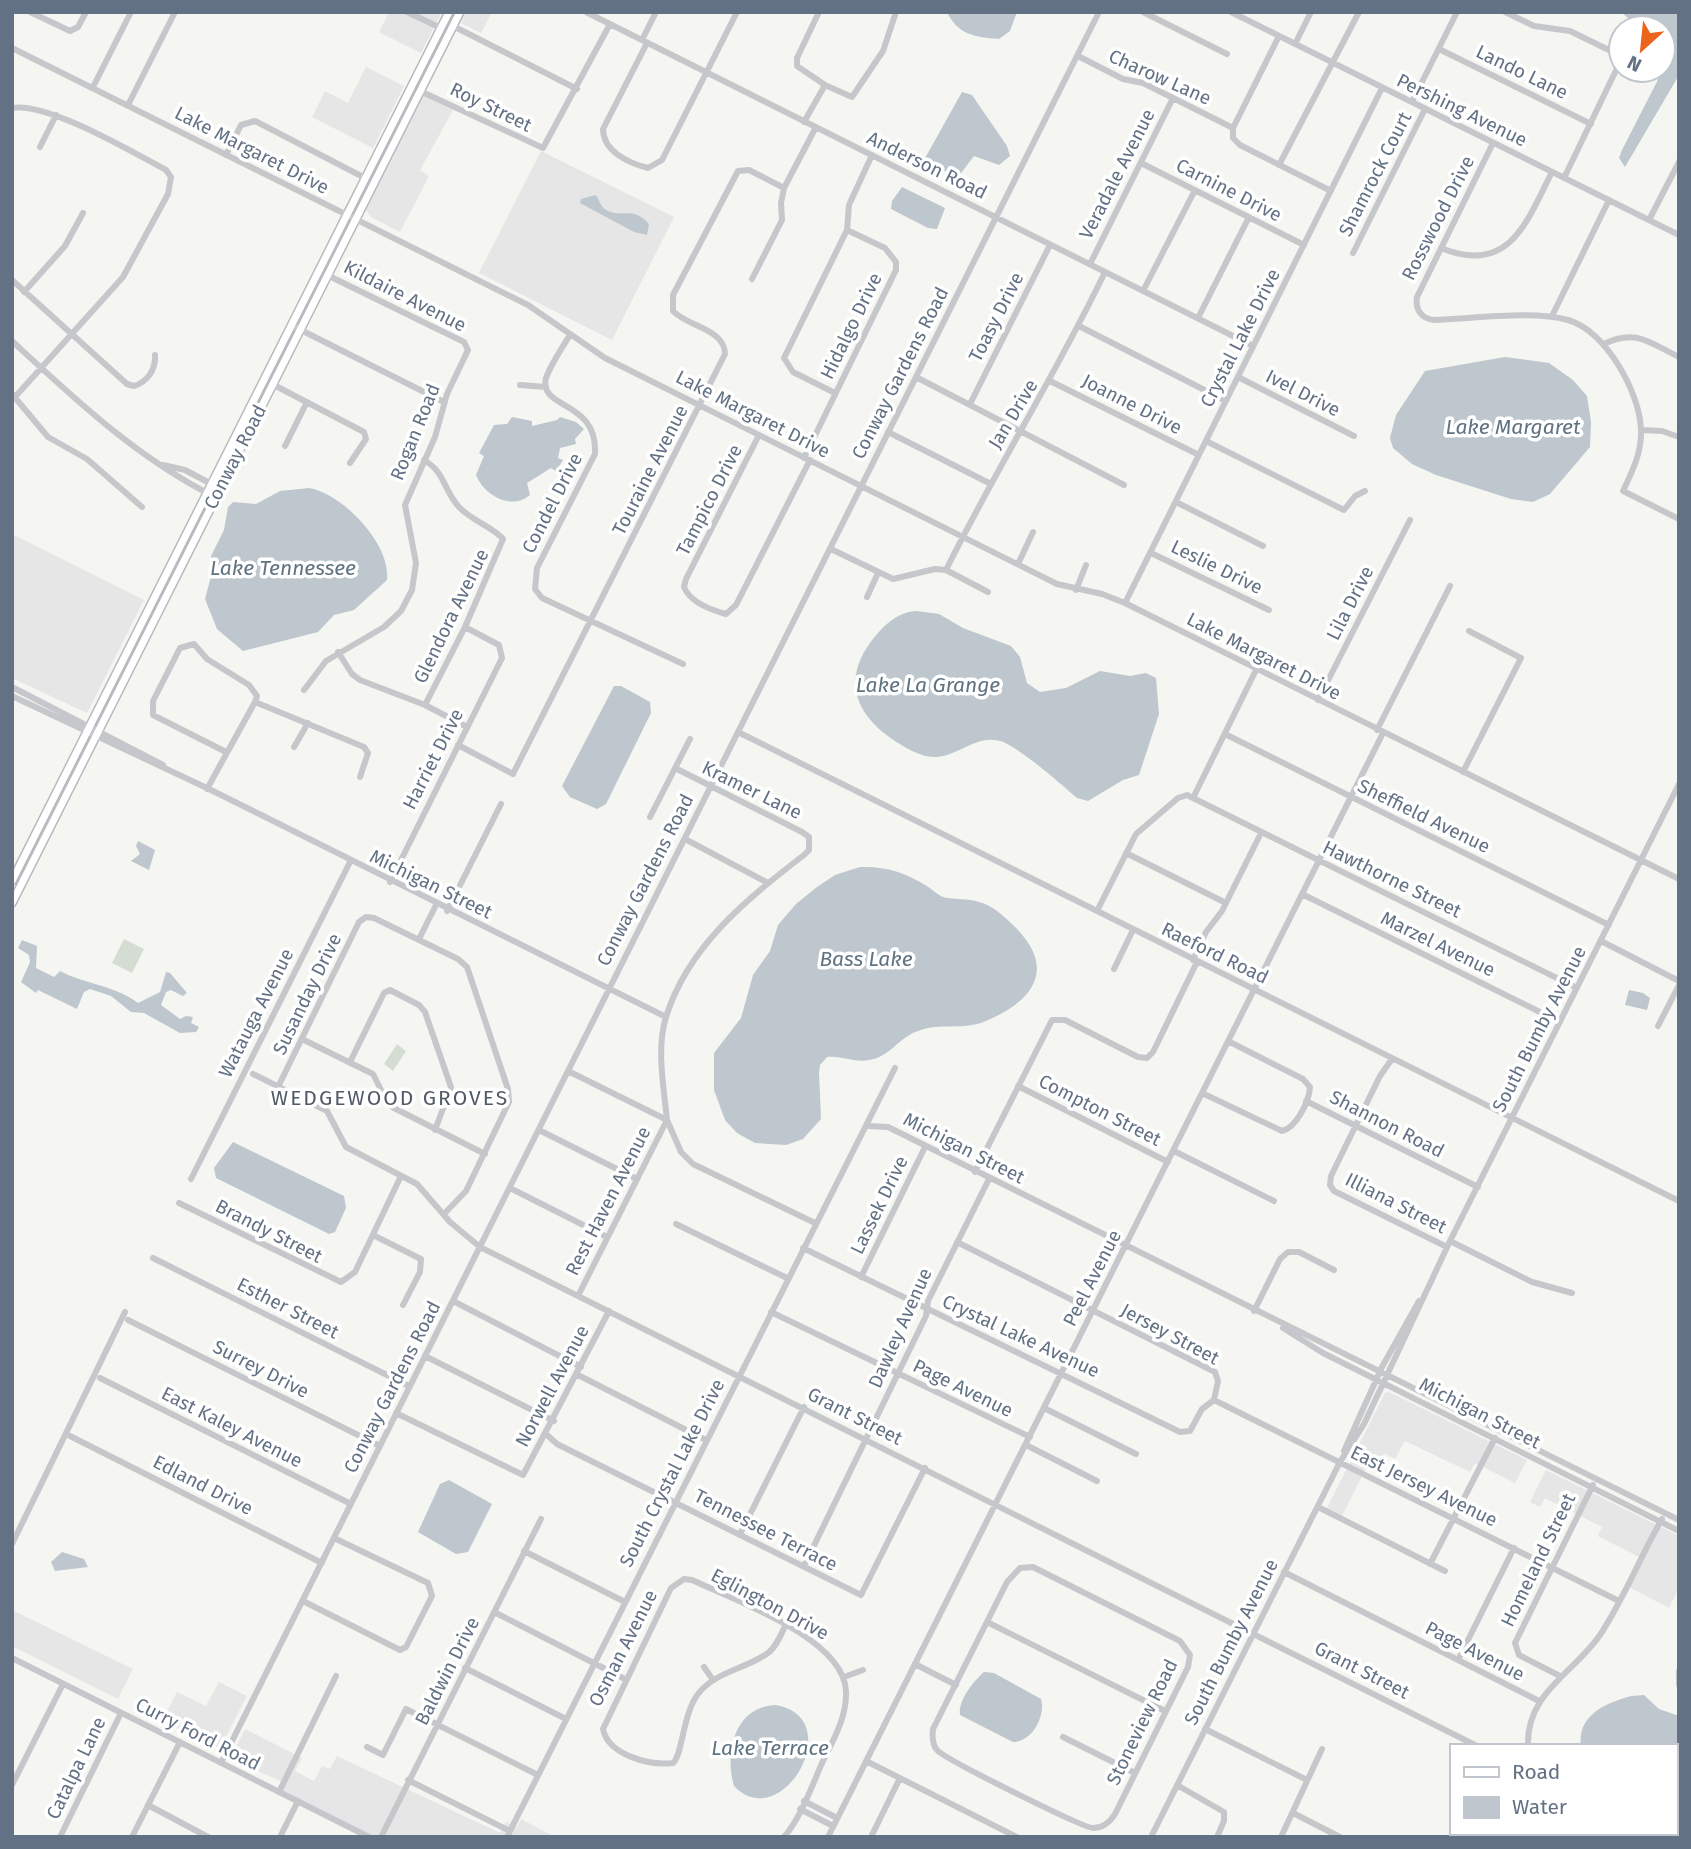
<svg xmlns="http://www.w3.org/2000/svg" width="1691" height="1849" viewBox="0 0 1691 1849" font-family="'Fira Sans',sans-serif">
<rect width="100%" height="100%" fill="#f5f5f1"/>
<path fill="#e5e6e5" d="M389 12H442L421 53 379 32Z
M466 12H492L481 33 461 23Z
M366 67 404 86 373 148 312 117 325 91 348 103Z
M423 95 453 110 420 170 429 176 400 232 371 217 366 210Z
M541 151 674 217 612 340 479 273Z
M12 534 144 600 87 713 12 678Z
M1389 1392 1527 1460 1515 1483 1475 1463 1470 1472 1405 1441 1395 1459 1384 1453 1375 1472 1366 1468 1342 1516 1327 1508 1385 1393Z
M1546 1470 1679 1536V1588L1669 1608 1627 1586 1641 1558 1598 1536 1602 1527 1545 1498 1540 1507 1530 1502Z
M12 1610 133 1669 118 1699 12 1646Z
M219 1682 247 1696 220 1748 162 1721 177 1692 206 1706Z
M245 1729 302 1758 295 1771 314 1781 322 1766 330 1769 337 1756 500 1833 506 1822 517 1827 521 1819 555 1837H370L279 1791 283 1782 230 1759Z"/>
<path fill="#d5ddd2" d="M124 939 144 949 132 973 112 963Z
M397 1044 406 1051 393 1071 384 1064Z"/>
<path fill="#bdc7cd" d="M947 12H1017L1010 31 999 39C975 37 958 35 947 12Z
M1621 12H1679V75L1625 167 1619 158 1622 150 1666 64 1663 28H1640Z
M962 92 972 95 1007 146 1010 156 999 165 974 156 958 177 954 176 924 160Z
M902 187 945 208 937 229 928 228 891 209 892 201Z
M596 195C599 200 601 207 606 210 622 219 632 205 649 224L647 235 634 232 580 203 581 199Z
M1505 357 1549 363 1573 380 1587 396 1591 422 1590 447 1550 494 1533 502 1511 499 1436 475 1412 464 1393 448 1390 438 1396 415 1425 371Z
M512 417 532 421V426L557 420 560 417 576 422 584 429 575 439 576 444 560 448 558 458 563 460 556 471 551 468 527 483 530 495C511 511 484 495 476 475L484 456 479 453 494 425 507 424Z
M309 488C343 494 391 544 387 580L354 610 334 615 318 632 243 651 217 629 205 599 213 569 211 556 224 530 228 507 233 502 256 504 280 491Z
M917 611 939 614 963 628 1011 646 1020 657 1027 683 1040 692 1066 688 1100 671 1130 676 1146 673 1156 678 1159 714 1139 775 1123 780 1088 801 1077 798C1061 784 1018 746 1000 741 976 734 958 757 934 757 921 757 906 748 895 741 858 717 841 683 870 643 881 628 897 611 917 611Z
M614 686H621L650 702 651 713 606 804 597 809 570 797 562 786Z
M138 841 155 850 149 870 131 861 140 854 136 846Z
M860 867C885 866 904 872 925 885 931 888 936 894 943 897 954 900 968 898 979 902 992 905 1005 917 1014 926 1058 969 1033 1001 986 1021 963 1031 940 1022 918 1031 899 1037 890 1057 869 1060 855 1063 841 1055 827 1057L820 1065 819 1073 821 1119 803 1139 786 1145 755 1143 737 1133 725 1120 714 1090V1053L741 1018 753 975 770 951 778 925 796 904 817 887 835 875Z
M22 940 37 946 36 968 54 977 60 971C87 985 114 985 138 1003L160 992 166 972 170 973 187 993 183 996 171 990 166 992 161 1005 180 1019 186 1016 193 1017 191 1023 199 1027 196 1032 180 1033 144 1013 131 1012 111 996 90 989 84 992 77 1009 38 990 36 993 21 982 30 962 29 955 18 948Z
M1629 990 1643 993 1650 998 1647 1010 1625 1005Z
M233 1142 344 1196 346 1208 335 1232 329 1234 216 1178 214 1168Z
M449 1480 492 1504 468 1552 456 1554 418 1532 440 1484Z
M62 1552 84 1559 88 1567 55 1571 51 1562Z
M984 1672 994 1673 1041 1699C1046 1716 1032 1742 1013 1742L960 1715C958 1700 973 1682 984 1672Z
M1631 1696 1644 1695 1659 1709 1679 1716V1786L1675 1790V1746H1581C1577 1715 1606 1703 1631 1696Z
M776 1705C849 1718 782 1836 734 1786 724 1752 735 1706 776 1705Z"/>
<g fill="none" stroke-linecap="round" stroke-linejoin="round">
<defs>
<path id="major" d="M12 881 449 12
M12 903 460 12"/>
</defs>
<use href="#major" stroke="#b7babe" stroke-width="10"/>
<path stroke="#c5c7cb" stroke-width="6" d="M30 12 70 31 78 27 86 12
M407 12 441 28
M586 12 1253 346
M819 12 797 58V66L825 85 852 97 883 51 896 12
M1143 12 1227 54
M1231 12 1679 235
M1505 12 1534 26 1570 31 1615 53 1621 60 1564 178
M453 26 577 89
M1279 36 1233 128V138L1240 145 1331 191
M642 40 656 12
M647 43 603 129C603 151 628 163 648 168L662 160 737 12
M1295 44 1311 12
M12 48 528 305 605 358 1057 584 1102 594 1125 603 1679 879
M1439 49 1591 124
M1078 56 1123 79 1143 83 1233 128
M93 87 131 12
M420 91 543 148 610 24
M1412 102 1457 12
M128 105 175 12
M12 108C48 102 132 152 166 170L171 177 168 194 123 277 15 397
M804 122 825 85
M1493 143 1417 297C1415 310 1422 319 1434 320 1471 319 1533 310 1568 320 1605 330 1640 392 1641 430 1642 452 1632 472 1623 491L1679 519
M40 147 56 115
M226 155 241 125 255 121 365 178
M1141 163 1304 245
M1279 165 1359 12
M1649 220 1679 162
M1441 248C1510 276 1527 221 1552 172
M1353 253 1425 109
M1090 264 1173 98
M752 279 782 220 781 203 784 188 816 127
M12 280 127 384 134 386C147 382 156 370 155 355
M1143 291 1195 190
M24 292 65 246 83 213
M1552 316 1609 200
M1198 318 1249 217
M291 325 444 402
M1079 326 1226 401
M570 335C562 348 551 364 546 378 538 410 598 399 595 454L537 568 535 589 542 598 683 664
M12 341C76 400 137 458 215 497
M1604 344C1635 328 1650 343 1679 357
M916 377 1124 485
M1238 377 1354 436
M1050 381 1199 455
M272 384 364 432 366 439 350 463
M520 385 546 387
M835 393 793 372 784 358 847 230 849 205 872 155
M12 394 48 437 87 459 142 507
M970 404 1050 245
M1641 430 1662 431 1679 437
M888 432 989 483
M759 435 686 579 684 587C690 602 711 610 726 614L736 605 810 460
M1206 441 1344 510 1355 496 1365 491
M285 446 307 402
M804 458 896 270V262L885 248 847 230
M424 460C445 472 444 491 459 507 472 521 493 527 503 539L465 627 425 705
M163 465 185 470 219 488
M1176 502 1263 546
M831 549 893 579 935 569 946 570 988 592
M1151 553 1269 610
M1018 564 1033 532
M946 570C996 469 1056 374 1105 272
M1076 590 1086 565
M867 597 878 573
M1125 603 1382 88
M338 652 352 674 360 680 425 705 467 727
M12 687 163 765
M304 690 326 661 384 627 401 611 412 590 416 563 405 505 435 437 447 394 468 350 464 342 327 275
M12 696 211 790 666 1017
M1318 700 1410 520
M255 702 364 747 368 753 360 777
M1377 730 1450 586
M738 732 1679 1201
M1225 734 1609 925
M458 745 513 774 725 354C725 329 688 327 673 311V295L738 171 749 170 784 188
M294 747 308 723
M226 752 153 715V701L180 648 194 644 207 659 249 685 257 696 255 702
M1463 772 1521 658 1469 631
M207 789 255 702
M1193 798 1256 670
M650 817 690 739
M685 839 768 883
M1126 853 1226 903
M390 882 502 658 499 645 465 627
M1302 894 1560 1022
M447 911 501 804
M1097 911 1136 834 1178 798 1187 795 1577 988
M419 939 436 905
M1601 941 1679 981
M1193 960 1206 932 1222 911 1261 833
M1114 969 1133 930
M1658 1026 1679 985
M302 1039 373 1074 388 1104 394 1108 485 1154
M1392 1059 1380 1076 1331 1176 1330 1185 1334 1191 1447 1247
M350 1062 384 993 390 990 419 1005 425 1012 451 1087 435 1130
M568 1071 667 1120 681 1152 693 1164 815 1223
M253 1074 327 1111 346 1147 417 1184 450 1222 480 1247 1477 1746
M1018 1086 1168 1162
M278 1087 359 922 366 917 374 918 458 959 467 967 508 1089 509 1102 466 1191 444 1214
M1202 1093 1282 1131C1296 1128 1309 1102 1310 1087L1303 1079 1228 1041
M1306 1101 1478 1187
M667 1120C664 1088 656 1049 666 1017 688 946 747 899 804 855L809 850V837L802 832 675 768
M868 1126 888 1127 1679 1520
M539 1130 637 1179
M1174 1151 1274 1201
M975 1172 1052 1020H1065L1138 1057 1147 1058 1153 1052 1197 962
M191 1179 350 862
M510 1188 607 1237
M179 1203 341 1282 355 1272 401 1176
M676 1224 787 1278
M373 1235 421 1259 420 1272 403 1305
M1450 1241 1532 1282 1572 1293
M957 1242 1215 1372 1218 1381 1214 1400
M803 1248 1180 1432 1190 1431 1202 1409 1214 1400
M153 1258 409 1386
M861 1277 925 1147
M578 1296 667 1120
M453 1301 581 1367
M1254 1311 1280 1259 1288 1252H1299L1334 1270
M771 1312 1030 1437
M128 1320 380 1446
M1283 1328 1323 1353 1679 1531
M425 1356 554 1421
M578 1375 706 1440
M100 1378 351 1504
M1214 1400 1619 1601
M1044 1408 1136 1454
M396 1413 523 1475 609 1311
M546 1434 557 1444 861 1595 925 1468
M70 1436 322 1563
M1026 1445 1097 1481
M1344 1451 1382 1367 1419 1301
M1318 1507 1445 1571
M740 1534 804 1407
M12 1544 125 1312
M524 1551 625 1602
M1430 1564 1495 1438
M804 1566 926 1316 928 1301 989 1179
M1033 1567 1180 1641 1190 1655 1188 1667 1115 1814C1110 1822 1103 1828 1093 1828 1084 1828 944 1759 937 1750 932 1744 932 1737 933 1729L1007 1582 1020 1568Z
M1284 1572 1539 1701
M303 1601 400 1650 406 1647 432 1596 428 1583 334 1538
M494 1612 625 1679
M987 1622 1165 1711
M12 1658 369 1837
M1458 1660 1514 1548
M915 1664 956 1685
M704 1667 713 1680
M465 1668 566 1719
M1679 1671V1685
M1560 1676 1519 1655 1515 1643 1593 1485
M844 1677 863 1670
M1205 1729 1307 1780
M1063 1737 1135 1773
M1528 1746C1526 1693 1574 1673 1600 1635 1624 1599 1640 1557 1662 1519
M367 1747 383 1755 406 1709 538 1775
M866 1761 1017 1837
M221 1763 1099 12
M408 1780 510 1831
M12 1785 63 1684
M1177 1785 1224 1812V1821L1217 1837
M279 1792 336 1676
M804 1801 837 1818
M148 1805 208 1837
M800 1809 833 1826
M1293 1813 1340 1837
M60 1837 121 1713
M132 1837 180 1742
M280 1837 298 1801
M381 1837 541 1519
M507 1837 895 1068
M784 1837C802 1816 812 1785 823 1761 834 1739 847 1716 846 1691 844 1638 734 1600 692 1580L684 1579 671 1588 603 1729C608 1755 650 1766 673 1763 682 1757 683 1713 698 1694 716 1671 746 1669 768 1653 776 1647 781 1635 785 1626
M828 1837 1383 733
M871 1837 900 1778
M1151 1837 1340 1462 1364 1424 1450 1241 1679 784
M1281 1837 1322 1749
M1477 1837 1479 1833
M1549 1837V1833"/>
<use href="#major" stroke="#fff" stroke-width="7"/>
</g>
<g text-anchor="middle" dominant-baseline="central" stroke-width="7" stroke-linejoin="round" paint-order="stroke">
<g font-size="19" fill="#637184" stroke="#fff">
<text transform="translate(1522 72) rotate(26)">Lando Lane</text>
<text transform="translate(1160 77) rotate(24)">Charow Lane</text>
<text transform="translate(491 107) rotate(26)">Roy Street</text>
<text transform="translate(1462 110) rotate(26)">Pershing Avenue</text>
<text transform="translate(252 150) rotate(27)">Lake Margaret Drive</text>
<text transform="translate(927 165) rotate(26)">Anderson Road</text>
<text transform="translate(1117 174) rotate(-63)">Veradale Avenue</text>
<text transform="translate(1375 174) rotate(-63)">Shamrock Court</text>
<text transform="translate(1229 190) rotate(27)">Carnine Drive</text>
<text transform="translate(1438 218) rotate(-63)">Rosswood Drive</text>
<text transform="translate(405 296) rotate(27)">Kildaire Avenue</text>
<text transform="translate(996 317) rotate(-63)">Toasy Drive</text>
<text transform="translate(851 326) rotate(-64)">Hidalgo Drive</text>
<text transform="translate(1240 338) rotate(-63)">Crystal Lake Drive</text>
<text transform="translate(900 373) rotate(-63)">Conway Gardens Road</text>
<text transform="translate(1303 393) rotate(27)">Ivel Drive</text>
<text transform="translate(1132 404) rotate(27)">Joanne Drive</text>
<text transform="translate(753 414) rotate(27)">Lake Margaret Drive</text>
<text transform="translate(1013 414) rotate(-59)">Jan Drive</text>
<text transform="translate(415 432) rotate(-68)">Rogan Road</text>
<text transform="translate(235 457) rotate(-63)">Conway Road</text>
<text transform="translate(650 470) rotate(-63)">Touraine Avenue</text>
<text transform="translate(709 500) rotate(-63)">Tampico Drive</text>
<text transform="translate(552 503) rotate(-63)">Condel Drive</text>
<text transform="translate(1217 567) rotate(26)">Leslie Drive</text>
<text transform="translate(1350 603) rotate(-63)">Lila Drive</text>
<text transform="translate(451 616) rotate(-64)">Glendora Avenue</text>
<text transform="translate(1264 656) rotate(27)">Lake Margaret Drive</text>
<text transform="translate(433 759) rotate(-63)">Harriet Drive</text>
<text transform="translate(752 790) rotate(26)">Kramer Lane</text>
<text transform="translate(1424 816) rotate(26)">Sheffield Avenue</text>
<text transform="translate(1392 879) rotate(26)">Hawthorne Street</text>
<text transform="translate(645 880) rotate(-63)">Conway Gardens Road</text>
<text transform="translate(431 884) rotate(26)">Michigan Street</text>
<text transform="translate(1438 944) rotate(26)">Marzel Avenue</text>
<text transform="translate(1215 953) rotate(26)">Raeford Road</text>
<text transform="translate(307 994) rotate(-64)">Susanday Drive</text>
<text transform="translate(256 1013) rotate(-63)">Watauga Avenue</text>
<text transform="translate(1539 1029) rotate(-63)">South Bumby Avenue</text>
<text transform="translate(1100 1110) rotate(27)">Compton Street</text>
<text transform="translate(1387 1124) rotate(27)">Shannon Road</text>
<text transform="translate(964 1148) rotate(27)">Michigan Street</text>
<text transform="translate(608 1201) rotate(-63)">Rest Haven Avenue</text>
<text transform="translate(1396 1203) rotate(27)">Illiana Street</text>
<text transform="translate(879 1205) rotate(-64)">Lassek Drive</text>
<text transform="translate(269 1231) rotate(27)">Brandy Street</text>
<text transform="translate(1092 1278) rotate(-63)">Peel Avenue</text>
<text transform="translate(288 1308) rotate(27)">Esther Street</text>
<text transform="translate(900 1328) rotate(-66)">Dawley Avenue</text>
<text transform="translate(1170 1334) rotate(28)">Jersey Street</text>
<text transform="translate(1021 1336) rotate(25)">Crystal Lake Avenue</text>
<text transform="translate(261 1369) rotate(27)">Surrey Drive</text>
<text transform="translate(552 1386) rotate(-62)">Norwell Avenue</text>
<text transform="translate(392 1387) rotate(-63)">Conway Gardens Road</text>
<text transform="translate(963 1388) rotate(26)">Page Avenue</text>
<text transform="translate(1480 1413) rotate(27)">Michigan Street</text>
<text transform="translate(855 1416) rotate(27)">Grant Street</text>
<text transform="translate(232 1427) rotate(27)">East Kaley Avenue</text>
<text transform="translate(672 1473) rotate(-63)">South Crystal Lake Drive</text>
<text transform="translate(203 1485) rotate(27)">Edland Drive</text>
<text transform="translate(1424 1486) rotate(26)">East Jersey Avenue</text>
<text transform="translate(766 1530) rotate(27)">Tennessee Terrace</text>
<text transform="translate(1538 1560) rotate(-64)">Homeland Street</text>
<text transform="translate(770 1604) rotate(28)">Eglington Drive</text>
<text transform="translate(1231 1642) rotate(-63)">South Bumby Avenue</text>
<text transform="translate(623 1648) rotate(-63)">Osman Avenue</text>
<text transform="translate(1475 1651) rotate(27)">Page Avenue</text>
<text transform="translate(1362 1670) rotate(27)">Grant Street</text>
<text transform="translate(447 1671) rotate(-63)">Baldwin Drive</text>
<text transform="translate(1142 1722) rotate(-64)">Stoneview Road</text>
<text transform="translate(198 1734) rotate(27)">Curry Ford Road</text>
<text transform="translate(76 1768) rotate(-64)">Catalpa Lane</text>
</g>
<g font-size="21" font-style="italic" fill="#5f7381" stroke="#fff">
<text x="1513" y="427">Lake Margaret</text>
<text x="283" y="568">Lake Tennessee</text>
<text x="928" y="685">Lake La Grange</text>
<text x="866" y="959">Bass Lake</text>
<text x="770" y="1748">Lake Terrace</text>
</g>
<g font-size="21" letter-spacing="2" fill="#515b68" stroke="#fff">
<text x="390" y="1098">WEDGEWOOD GROVES</text>
</g>
</g>
<rect width="1691" height="1849" fill="none" stroke="#637184" stroke-width="28"/>
<rect x="1450" y="1744" width="228" height="91" fill="#ffffff" stroke="#c1c6ce" stroke-width="2"/>
<rect x="1464" y="1767" width="35" height="10" fill="#ffffff" stroke="#c1c6ce" stroke-width="2"/>
<text x="1512" y="1779" font-size="21" fill="#637184">Road</text>
<rect x="1464" y="1797" width="35" height="21" fill="#bdc7cd" stroke="#c1c6ce" stroke-width="2"/>
<text x="1512" y="1814" font-size="21" fill="#637184">Water</text>
<g transform="translate(1642 49) rotate(207)"><circle r="33" fill="#ffffff" stroke="#c1c6ce" stroke-width="2"/>
<path d="M0-5L12 26L0 18L-12 26Z" fill="#ea641c"/>
<text y="-10" font-size="19" font-weight="bold" text-anchor="middle" fill="#637184">N</text>
</g>
</svg>
